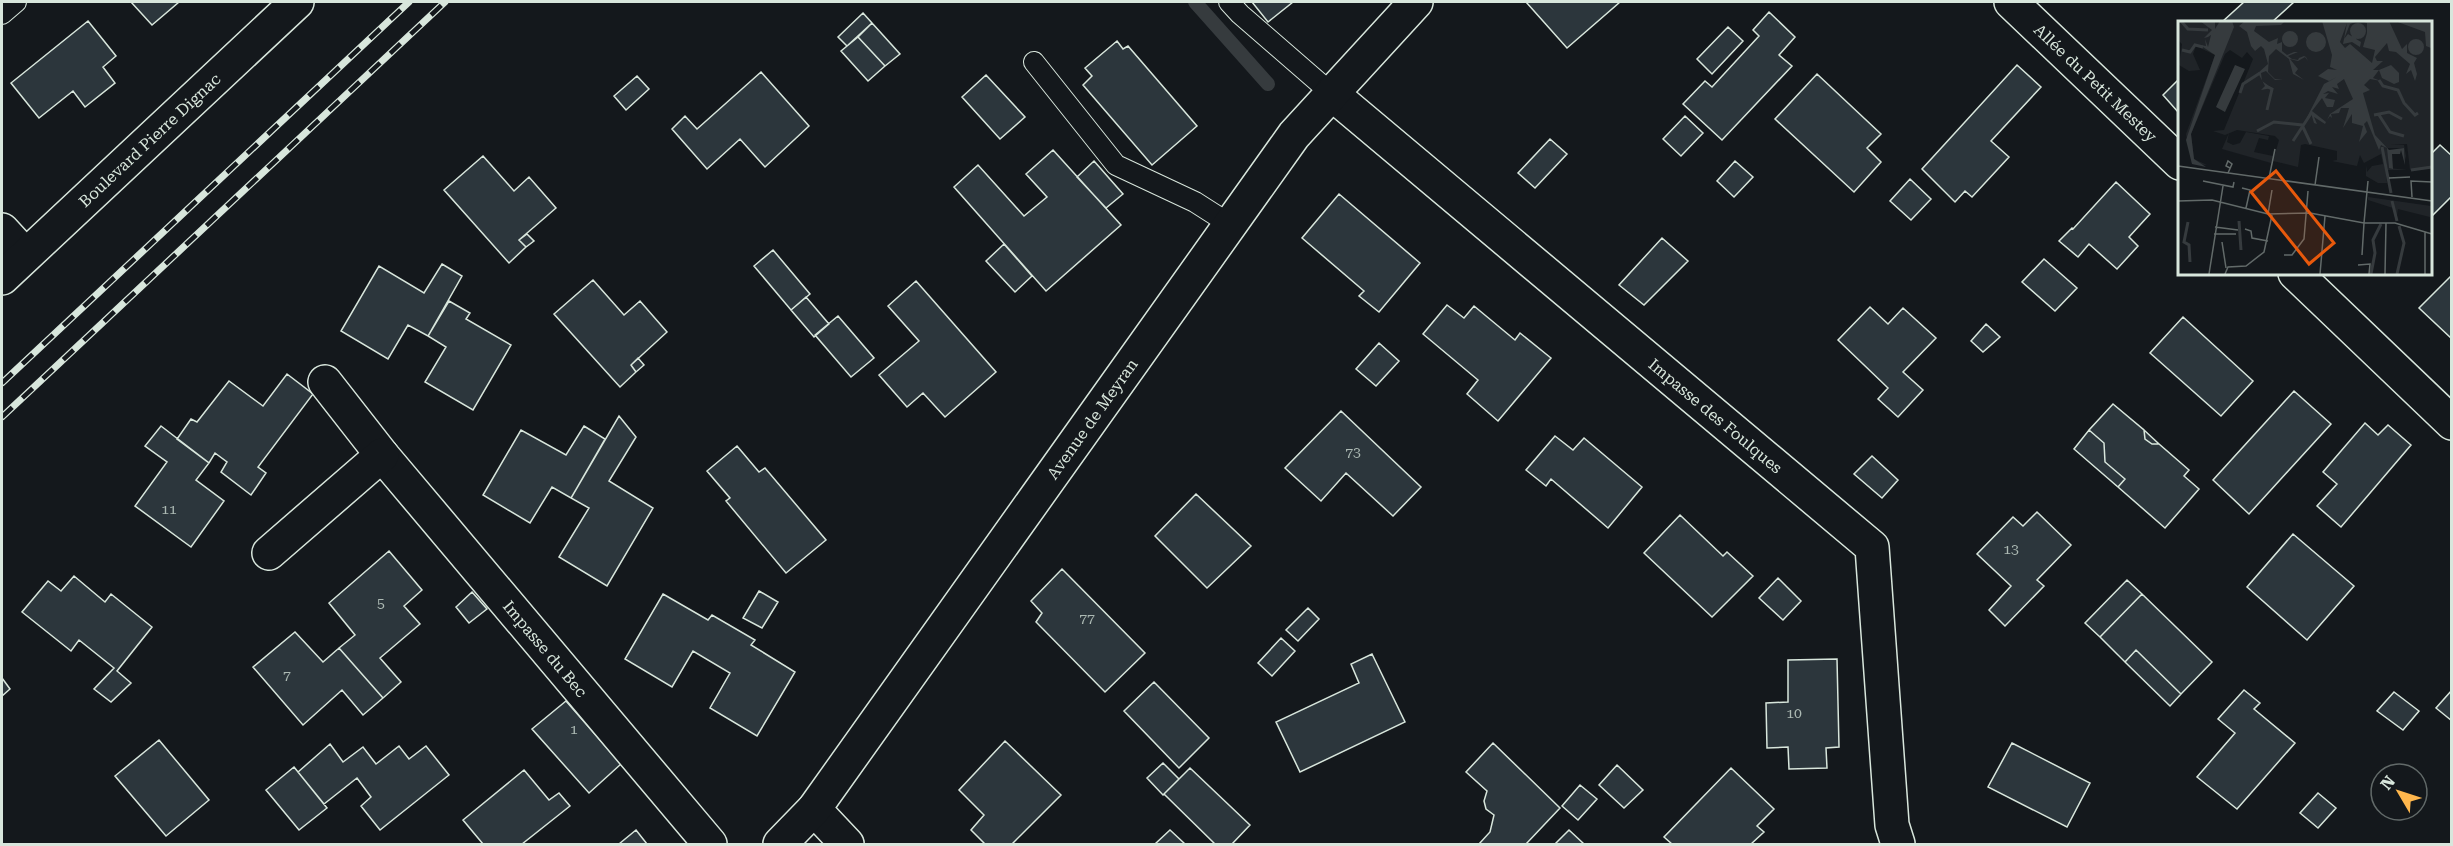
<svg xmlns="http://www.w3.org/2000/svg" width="2453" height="846" viewBox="0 0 2453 846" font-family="'Roboto Serif',serif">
<rect width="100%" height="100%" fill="#14181c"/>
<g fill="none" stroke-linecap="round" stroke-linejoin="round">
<path stroke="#363b3e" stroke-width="14" d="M1195 2 1268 84"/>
</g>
<path fill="#2c363c" stroke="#d8e6dc" stroke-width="1.5" d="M131 2H179L152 25Z
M1252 2H1293L1268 22Z
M1526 2H1620L1567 48Z
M2244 2H2294L2272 22H2222Z
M1769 12 1795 37 1779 55 1792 66 1722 140 1683 104 1705 81 1712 87 1759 36 1753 30Z
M863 13 872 23 847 46 838 37Z
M88 21 116 56 103 67 115 83 85 107 73 91 39 118 11 83Z
M872 23 900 54 885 66 858 37Z
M1728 27 1743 41 1712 74 1697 59Z
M858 37 885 66 868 81 841 51Z
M1117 41 1123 49 1128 46 1197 126 1152 165 1083 85 1092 76 1085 68Z
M2017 65 2041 87 1991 141 2009 157 1972 197 1965 191 1955 202 1922 169Z
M761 72 809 126 765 167 740 139 707 169 672 129 685 116 697 129Z
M1817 74 1881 134 1867 148 1881 162 1854 192 1775 119Z
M986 75 1025 117 1000 139 962 97Z
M637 76 649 89 626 110 614 96Z
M2180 78V110L2178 112 2163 95Z
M1685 116 1703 133 1681 156 1663 139Z
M1550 139 1567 154 1535 188 1518 173Z
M2440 145 2452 156V199L2450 198 2430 218V155Z
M1053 150 1121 225 1046 291 954 187 978 165 1024 216 1047 197 1026 174Z
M483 156 514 191 529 177 556 208 519 240 526 247 509 263 444 190Z
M1094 161 1123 194 1106 208 1077 177Z
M1735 161 1753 177 1734 197 1717 181Z
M1910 179 1931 199 1911 220 1890 201Z
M2116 182 2150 214 2129 237 2138 246 2117 269 2089 244 2078 257 2059 241 2072 228 2073 229Z
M1339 194 1420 263 1379 312 1359 296 1364 291 1302 238Z
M527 234 534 241 526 247 519 240Z
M1662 238 1688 261 1644 305 1619 285Z
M1004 244 1032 276 1015 292 986 261Z
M773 250 810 294 791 310 754 266Z
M2044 259 2077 288 2055 311 2022 282Z
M442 264 462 276 428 336 408 325 388 359 341 331 379 266 424 293Z
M2452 275V339L2419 308Z
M593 280 624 315 640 301 667 332 631 365 636 372 620 387 554 314Z
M916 281 996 372 945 417 923 393 907 407 879 375 919 341 888 306Z
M806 297 829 324 814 337 791 310Z
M449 301 470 313 466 319 511 345 473 410 425 382 446 347 428 336Z
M1447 305 1464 318 1474 306 1515 340 1520 333 1551 358 1498 421 1467 394 1478 380 1423 334Z
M1870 307 1888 324 1903 308 1936 338 1903 372 1923 390 1898 417 1878 399 1888 388 1838 340Z
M838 316 874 358 851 377 815 335Z
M2183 317 2253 381 2221 416 2150 353Z
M1986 324 2000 337 1983 352 1971 341Z
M1379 343 1399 361 1376 386 1356 369Z
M638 358 644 365 636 372 631 365Z
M287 374 313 394 258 467 266 473 251 495 221 472 227 462 215 453 209 463 177 439 191 419 197 422 229 381 263 406Z
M2294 391 2331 424 2249 514 2213 480Z
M2113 404 2144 430 2145 439 2152 444H2159L2189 470 2184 476 2199 489 2165 528 2118 487 2125 479 2105 462 2104 443 2089 430Z
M1341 411 1421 487 1393 516 1346 473 1321 501 1285 468Z
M619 416 636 437 609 481 653 508 607 586 559 557 589 508 571 498Z
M2365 423 2378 435 2388 425 2411 445 2341 527 2317 506 2337 484 2323 472Z
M161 426 209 463 196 480 224 501 191 547 135 506 167 462 145 446Z
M584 426 605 439 571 498 552 487 530 523 483 495 521 430 566 455Z
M2089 430 2104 443 2105 462 2125 479 2118 487 2074 449Z
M2144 430 2159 444H2152L2145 439Z
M1555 436 1573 450 1584 438 1642 487 1608 528 1551 479 1546 486 1526 470Z
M737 446 759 472 765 468 826 540 786 573 726 501 730 498 707 471Z
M1872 456 1898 480 1882 498 1854 474Z
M1196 494 1251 546 1207 588 1155 536Z
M2037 512 2071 545 2037 580 2044 586 2005 626 1989 610 2011 586 1977 554 2013 517 2023 526Z
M1680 515 1723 556 1727 552 1753 576 1712 617 1644 553Z
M2293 534 2354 586 2307 640 2247 587Z
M389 551 422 590 404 606 420 624 380 658 401 682 383 698 339 648 355 635 329 603Z
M1062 569 1145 653 1105 692 1036 622 1042 613 1031 601Z
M74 576 105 602 111 594 152 627 117 671 131 683 111 702 94 689 114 668 79 640 71 651 22 612 48 581 61 591Z
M1778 578 1801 601 1783 620 1759 598Z
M2127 580 2142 594 2100 637 2085 623Z
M759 591 778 602 762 628 743 618Z
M472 592 487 609 469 623 456 607Z
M663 594 708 620 712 615 755 640 751 645 795 672 757 736 710 708 730 673 693 651 672 687 625 659Z
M2142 594 2212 662 2181 694 2136 650 2125 662 2100 637Z
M1308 608 1319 619 1298 641 1286 630Z
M295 632 323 662 339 648 383 698 363 715 342 690 303 725 253 667Z
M1281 638 1295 651 1272 676 1258 663Z
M2136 650 2181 694 2170 706 2125 662Z
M1372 654 1405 722 1300 772 1276 722 1359 683 1351 664Z
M1837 659 1839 747 1826 748 1827 768 1789 769 1788 747 1767 748 1766 703 1788 702V660Z
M2 678 10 689 2 696Z
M1154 682 1209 738 1179 768 1124 711Z
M2244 690 2260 703 2254 709 2295 743 2237 809 2197 777 2235 733 2218 719Z
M2452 690V721L2436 708Z
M2394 692 2419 711 2403 730 2377 711Z
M566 701 621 764 589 793 532 729Z
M159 740 209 800 166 836 115 776Z
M1005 741 1061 795 1012 844H985L971 830 984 815 959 790Z
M1493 743 1560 808 1526 844H1479L1490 832 1494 815 1486 809 1484 801 1487 791 1466 772Z
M2012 743 2090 783 2067 827 1988 787Z
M330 744 343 762 363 747 376 764 399 746 409 759 426 746 449 775 380 830 361 806 371 797 357 778 324 804 298 772Z
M1163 763 1179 779 1163 795 1147 778Z
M1617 765 1643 790 1624 808 1599 785Z
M294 767 327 808 299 830 266 790Z
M1190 768 1250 825 1232 844H1215L1164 794Z
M1731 768 1774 809 1757 826 1764 832 1751 844H1672L1664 837Z
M524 770 549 800 559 793 570 806 522 844H483L463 820Z
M1580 785 1597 799 1578 820 1562 806Z
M2318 793 2336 808 2318 828 2300 813Z
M636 830 647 844H619Z
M1170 830 1185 844H1155Z
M1569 830 1584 844H1555Z"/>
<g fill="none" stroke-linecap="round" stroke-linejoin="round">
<defs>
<path id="service" d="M1229 2 1240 14 1331 93
M2 14 16 2
M1034 62 1116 165 1195 202 1231 225"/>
<g id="minor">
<path id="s1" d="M2011 2 2180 163"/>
<path id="s2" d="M1331 93 1872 547 1892 825 1898 844"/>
<path d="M2 230 25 255"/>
<path d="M2295 273 2452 423"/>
<path id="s3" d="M2 278 297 2"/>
<path id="s4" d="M325 382 382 455 710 844"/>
<path d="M269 553 382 455"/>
<path d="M814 809 847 844"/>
<path id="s5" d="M780 844 814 809 1294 135 1416 2"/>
</g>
</defs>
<use href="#service" stroke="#d8e6dc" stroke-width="22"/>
<use href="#minor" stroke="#d8e6dc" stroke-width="36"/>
<use href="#service" stroke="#14181c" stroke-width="20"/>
<use href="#minor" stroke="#14181c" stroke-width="33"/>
<defs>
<path id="rail" d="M2 383 409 2
M2 417 445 2"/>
</defs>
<use href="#rail" stroke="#d8e6dc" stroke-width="7"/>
<use href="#rail" stroke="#14181c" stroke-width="4.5" stroke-dasharray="14" stroke-linecap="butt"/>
</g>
<g text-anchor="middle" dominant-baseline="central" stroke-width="4.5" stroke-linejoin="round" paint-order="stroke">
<g font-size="14" fill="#adbab4">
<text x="1353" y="452">73</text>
<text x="169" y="509">11</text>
<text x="2011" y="549">13</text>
<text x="381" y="603">5</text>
<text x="1087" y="618">77</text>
<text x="287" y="675">7</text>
<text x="1794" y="713">10</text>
<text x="574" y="729">1</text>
</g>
<g font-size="16" fill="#d8e6dc" stroke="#14181c">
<text stroke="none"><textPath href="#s1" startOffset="117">Allée du Petit Mestey</textPath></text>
<text stroke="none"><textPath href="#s3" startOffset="202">Boulevard Pierre Dignac</textPath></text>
<text stroke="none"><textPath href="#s2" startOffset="502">Impasse des Foulques</textPath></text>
<text stroke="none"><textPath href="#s5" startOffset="528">Avenue de Meyran</textPath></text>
<text stroke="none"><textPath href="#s4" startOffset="346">Impasse du Bec</textPath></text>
</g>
</g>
<g transform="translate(2178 21)">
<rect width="254" height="254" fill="#14181c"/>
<path d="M0 0H253V146L232 149 229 123 213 124H226L228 135 227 139 226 127H210L211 147 229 149H210L206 132 209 162H200L188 155V144L189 151 194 145 205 143 203 133 186 142 182 134 179 145 154 140 159 139V130L127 123 123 124 120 146 95 140 101 119 97 115 59 109 47 114 35 110 46 109 75 38 69 31 64 37 52 29 47 33 13 113 16 138 29 144 14 143 8 113 37 34 18 25 15 33 22 49 11 50 1 44 4 23 0 19ZM68 111 91 115 90 119 81 117 76 131 95 135 93 142 44 128 51 112 49 121 55 124 62 122ZM190 176 253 185 252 196 220 188 218 201 215 187 190 179Z" fill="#202428"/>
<path d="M22 0H37V8L42 0H54L56 6 13 113 16 138 28 146 14 143 8 119 37 34 22 24 28 25 27 18 30 26 33 14 30 16 26 17 34 9ZM67 0H107L103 4 78 5 76 10 91 21 100 17 99 23 104 21V30L109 34 116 31H120L110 35 114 38 120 39 121 37 126 35 128 36 130 40 127 36 120 40 112 38 120 48 117 52 126 59 115 53 111 38 98 28 91 35 90 51 97 58 105 59H97L88 50 83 52 84 60 94 67 83 69 87 65 80 52 90 43 86 28 83 25 77 30 73 25 69 11 61 5ZM144 0H180L172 3 166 18 170 13 183 21 182 26 174 21 165 23 169 2 162 21 167 27 172 23 194 42 197 29 185 26 189 12V2L183 0H211L224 28 229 23V32L239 37 236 42 239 53 237 60 233 49 228 53 232 43 218 31 211 30 209 22 197 36 199 40H205L195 49H201L195 57 203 60 192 58 186 64 192 69 185 72 197 114 211 129 226 127 227 144 223 129 222 133H214L215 148 211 147 209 127 203 124 201 129 189 100 186 103 189 111 181 121 185 105 174 102V93L165 107 171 87H163L161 92 153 93 154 97 152 95 149 99 152 93 175 78 166 58 159 63 161 68 154 66 160 73 150 70 145 73 151 72 147 77 157 79 155 86H149L144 77 134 90 148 101 147 103 136 96 139 103 136 102 133 92 125 104 146 63 159 56 151 60 140 55 150 48 159 49 152 46 154 34ZM217 0H253V27L248 25 247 11ZM172 10a8 8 0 1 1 16 0a8 8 0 1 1-16 0ZM104 18a8 8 0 1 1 16 0a8 8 0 1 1-16 0ZM128 21a10 10 0 1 1 20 0a10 10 0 1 1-20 0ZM230 26a8 8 0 1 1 16 0a8 8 0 1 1-16 0ZM57 44 67 48 47 91 38 86ZM213 44 221 52V61L216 63 204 57 201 49Z" fill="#363b3e"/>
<path fill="none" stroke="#363b3e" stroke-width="3" d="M3 0 10 8 30 9M4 29 12 31 17 24 25 26M201 59 205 65 220 69 226 82 237 94 240 92M62 72 65 63 82 52M89 89 94 68 90 66M196 94 211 91 224 98M201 94 212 111 226 115M79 110 96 101 124 104 133 123M115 120 134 91M204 126 213 172M233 149 254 146M214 180 219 200M61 200 63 229M10 201 6 221 11 224 12 241M193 253 197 232 195 219 203 203M219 253 226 222 221 205"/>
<path fill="none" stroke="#626a69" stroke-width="1.5" d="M0 145 254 180M50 152 54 143 50 140 48 145 52 147M91 157 97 128M211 157 232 156M25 160 55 166 56 161M137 164 141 136M64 167 72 169 68 187M234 176 233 160 254 161M0 180 34 179 90 193 132 192 186 202H217L254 213M90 193 94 169M186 202 190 160M37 206 60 209M67 208 73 210 74 217 90 220M36 213H58M44 221 48 247M106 234H114L126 218 130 170M184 234 186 202M180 244 192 243 191 253M31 253 45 165M47 253 50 246 68 245 86 231 94 194M142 253 147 195M207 253 208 202M247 253V211"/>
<path fill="#e8590c" fill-opacity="0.15" stroke="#e8590c" stroke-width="3" d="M98 150 156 222 131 243 73 171Z"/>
<rect width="254" height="254" fill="none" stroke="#d8e6dc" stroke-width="3"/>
</g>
<rect width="2453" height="846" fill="none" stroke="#d8e6dc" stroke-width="6"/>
<g transform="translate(2399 792) rotate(309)"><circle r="28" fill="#14181c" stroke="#626a69" stroke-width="1.5"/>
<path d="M0-4.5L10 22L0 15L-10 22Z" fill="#ffb74d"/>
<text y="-9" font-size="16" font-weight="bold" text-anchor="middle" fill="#d8e6dc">N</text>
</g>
</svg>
